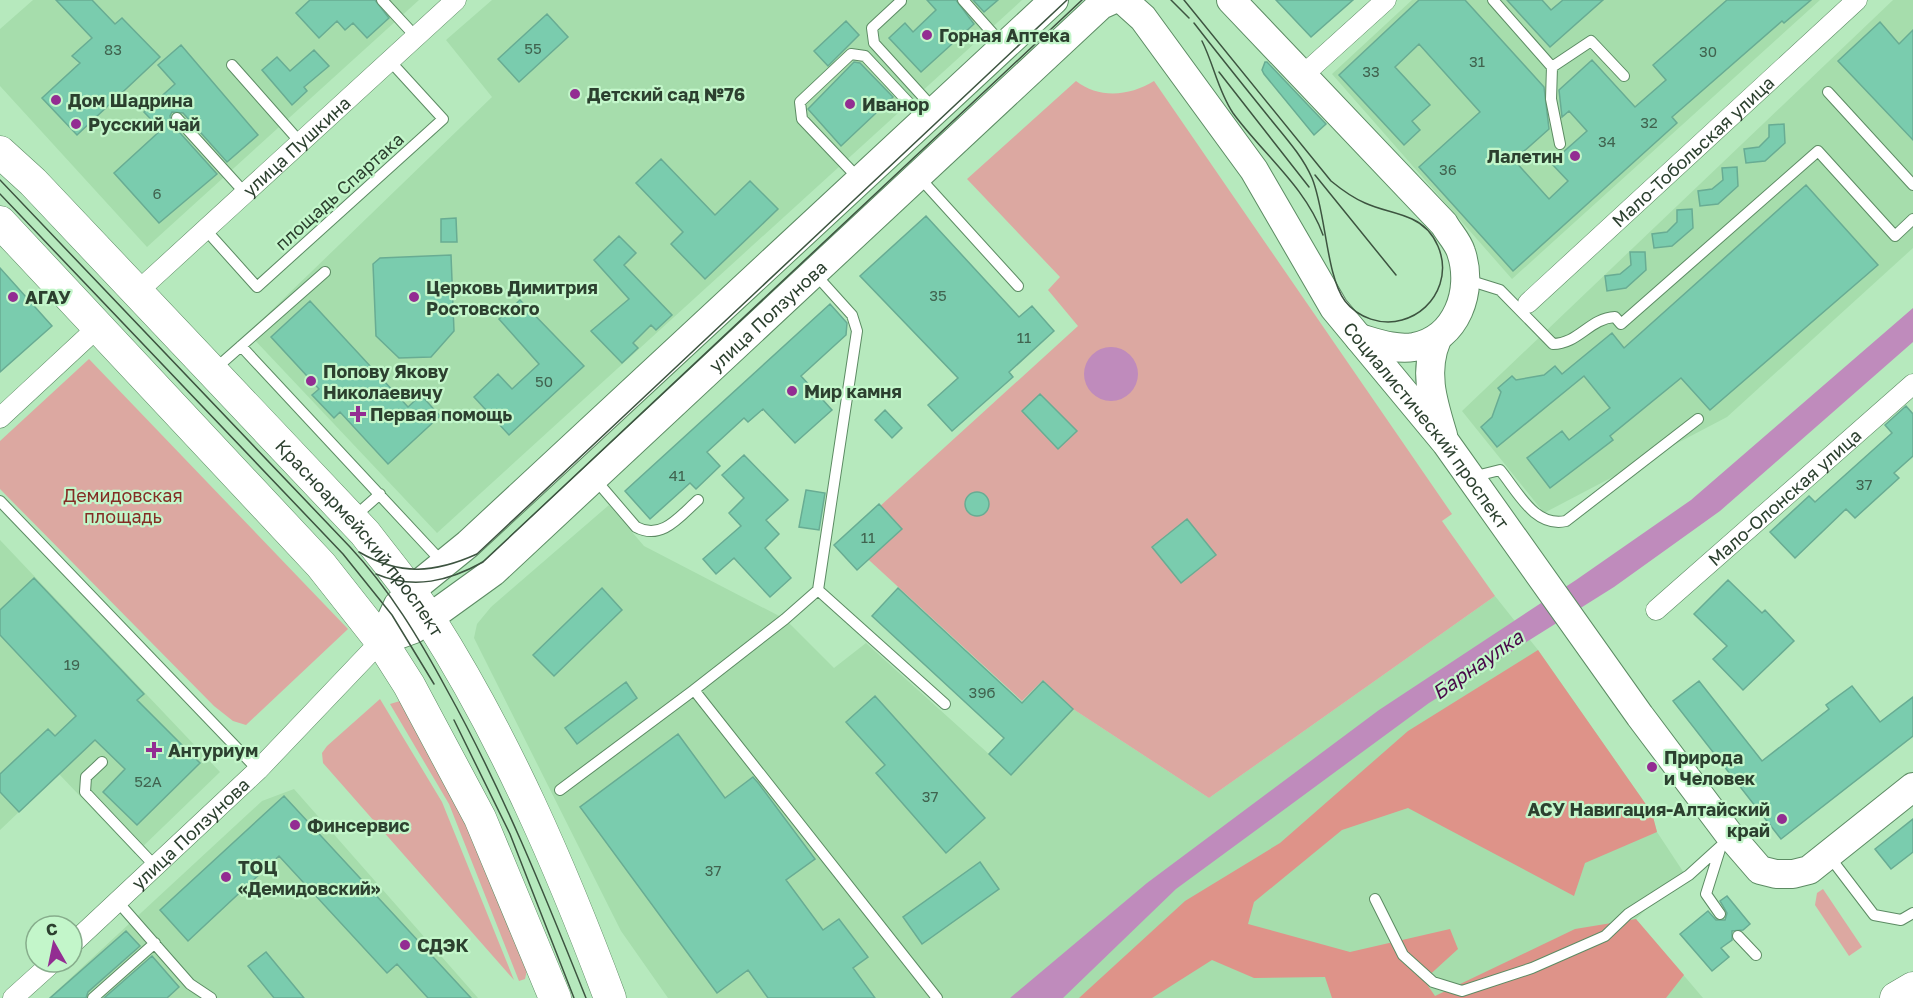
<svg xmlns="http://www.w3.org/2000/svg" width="1913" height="998" viewBox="0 0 1913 998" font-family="'Golos Text',sans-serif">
<rect width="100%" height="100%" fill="#b6e9bd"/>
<path fill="#a6ddac" d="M33 0H419L147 247 0 86V29Z
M492 0H1022L437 533 248 333 492 97 446 40Z
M1412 0H1820L1512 279 1332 74Z
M1893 0H1913V248L1727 417 1544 513 1462 411Z
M609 505 644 546 785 619 834 668 866 643 1011 774 1073 709 1209 798 1495 596 1538 650 1652 813 1657 832 1684 873 1636 919 1703 998H668L621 931 474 638 477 624 491 607Z
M0 540 220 772 135 854 59 774 0 830Z
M294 789 478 998H49L262 801Z"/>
<path fill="#dca8a1" d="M1076 81C1099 99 1130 96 1154 81L1452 514 1442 521 1495 596 1209 798 1073 709 1043 680 1022 701 845 538 1078 326 1048 290 1060 277 967 179Z
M89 359 348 629 246 725 233 721 214 706 0 489V441Z
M380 699 442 802 514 980 323 763 322 753 327 746Z
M400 701 457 799 527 970 525 979 519 981 449 804 390 704Z
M1823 889 1862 947 1849 956 1815 905 1817 893Z"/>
<path fill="#de9389" d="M1538 650 1652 813 1657 832 1585 863 1574 896 1408 808 1342 830 1254 902 1248 924 1350 952 1450 929 1458 949 1424 980 1435 996 1575 929 1636 919 1684 975 1666 998H1332L1325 977 1254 978 1212 960 1152 998H1079L1185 901 1280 843 1408 731Z"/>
<path fill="#bf8bbc" d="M1913 308V342L1720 511 1614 587 1429 703 1176 889 1063 998H1010L1147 883 1379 710 1576 580 1691 500Z
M1084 374a27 27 0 1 1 54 0a27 27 0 1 1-54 0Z"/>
<path fill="#7accae" stroke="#68ac93" stroke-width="1.5" d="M56 0H92L115 24 122 18 160 57 77 135 42 98 80 63 72 56 92 38Z
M310 0H375L389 18 367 38 353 23 345 30 337 21 319 38 296 13Z
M927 0H956L974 24 921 72 889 38 905 23 913 32 936 10Z
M973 0H998L984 12Z
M1276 0H1353L1311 37Z
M1419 0H1465L1544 87 1549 129 1514 160 1549 199 1568 181 1551 163 1587 131 1569 111 1562 117 1559 90 1592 60 1635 107 1666 80 1653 65 1727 0H1811L1784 23 1782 21 1672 117 1677 123 1513 271 1419 167 1480 112 1419 44 1395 67 1430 105 1412 121 1420 130 1404 145 1339 75Z
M1507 0H1542L1551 10 1563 0H1603L1550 47Z
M547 14 568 37 519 82 498 59Z
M846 21 859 35 828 66 814 51Z
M1880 22 1899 44 1913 30V140L1838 61Z
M181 45 258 135 227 162 183 113 172 112 170 116 171 123 217 174 159 223 114 173 161 130 144 112 175 84 158 65Z
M314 50 329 66 304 87 307 91 292 105 262 70 277 57 290 71Z
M854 62 860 63 893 97 841 146 808 109Z
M1265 62H1267L1326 124 1314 135 1264 74 1262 70Z
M1784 124 1785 143 1765 161 1746 163 1744 149 1759 147 1769 137V125Z
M661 159 715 215 750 181 778 209 705 279 671 244 683 232 636 183Z
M1737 167 1738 186 1718 204 1700 206 1698 191 1712 189 1723 180 1722 168Z
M1806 185 1878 265 1710 410 1681 378 1610 436 1613 440 1550 488 1527 458 1562 431 1569 440 1610 408 1584 376 1497 447 1481 427 1492 417 1501 392 1498 388 1512 376 1516 380 1544 375 1555 366 1562 374 1612 333 1624 348Z
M1692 209 1693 228 1672 246 1654 248 1652 234 1667 232 1677 222V210Z
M926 216 1019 317 1032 306 1054 331 1009 372 1013 377 952 431 928 405 958 378 860 276Z
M456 218 457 242H441V219Z
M619 236 636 253 624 265 672 315 656 330 651 325 633 343 638 348 622 363 591 331 629 299 594 260Z
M1630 252H1645L1646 270 1626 288 1607 291 1605 276 1620 274 1631 265Z
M451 255 454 331 431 357 399 358 376 336 373 264 380 258Z
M0 268 52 326 0 372Z
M520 300 584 366 509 435 474 397 498 374 512 389 539 364 499 319Z
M310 301 408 407 421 395 440 416 388 464 340 412 334 418 312 395 319 389 271 337Z
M830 304 847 323 846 335 801 376 832 410 795 443 763 409 748 422 744 418 707 452 720 466 696 489 690 483 650 519 625 491Z
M1040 394 1077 431 1058 449 1022 411Z
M1906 406 1913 414V456L1894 473 1899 478 1855 518 1846 509 1795 558 1770 532 1809 496 1815 502 1892 433 1885 425Z
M885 410 902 428 892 438 875 420Z
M744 455 788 500 766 520 779 534 765 548 791 578 770 597 734 558 716 574 703 559 741 526 729 513 744 498 722 475Z
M806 490 825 493 819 530 799 527Z
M965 504a12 12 0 1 1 24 0a12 12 0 1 1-24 0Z
M879 504 902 529 857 570 834 545Z
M1187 519 1216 555 1181 583 1152 547Z
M34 578 144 694 137 700 200 763 137 825 103 792 125 769 95 740 19 812 0 792V774L48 729 55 736 76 716 0 635V610Z
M1728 580 1762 613 1765 610 1794 641 1743 690 1713 659 1727 646 1694 614Z
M602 588 622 610 554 676 533 655Z
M898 588 1022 703 1043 681 1073 709 1011 775 989 754 1004 738 872 616Z
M1699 681 1762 761 1829 709 1826 705 1852 686 1880 722 1913 697V736L1781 839 1673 701Z
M626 682 637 698 577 744 565 728Z
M875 696 985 818 946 853 876 773 885 765 846 722Z
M678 734 725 798 753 777 759 784 815 859 786 880 823 930 839 919 868 957 853 968 875 998H768L748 970 717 993 580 807Z
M284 796 471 998H428L397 964 387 973 279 856 188 941 160 910Z
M1913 819V852L1891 869 1875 849Z
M980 862 999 889 922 944 903 917Z
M1727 896 1750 924 1743 930 1732 931V940L1721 948 1729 957 1712 971 1680 934 1708 911 1716 920H1725L1727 913 1720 901Z
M126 931 140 946 88 992 86 998H50Z
M266 952 304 998H274L248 966Z
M152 956 179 987 167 998H104Z"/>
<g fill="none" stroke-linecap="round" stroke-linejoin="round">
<defs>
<path id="lane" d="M382 0 416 37
M963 0 1004 46
M1493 0 1552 67 1591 41 1624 76
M901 1 872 28 874 43 935 110
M232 65 300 142
M1552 67 1551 99 1560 144
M1828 92 1913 185
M177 118 245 193
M919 177 1018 286
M860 180 802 119 800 102 851 54 865 56 924 119
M205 229 257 287 443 119 390 61
M1468 280 1500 290 1553 344C1578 344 1590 318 1615 317L1621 324 1818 151 1895 236 1913 219
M241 346 443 563
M215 369 325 272
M594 478 636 527C662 541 680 516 698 500
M1475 481 1484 474 1500 470C1518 492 1535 528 1566 521L1698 419
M0 501 258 770
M354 517 380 494
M818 590 945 704
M694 690 785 619 818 590 857 331 852 315 815 274
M102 762 86 777 85 792 155 866
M560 790 694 690 937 998
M1829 856 1874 915 1901 920 1913 913
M1375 899 1403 955 1433 982 1462 991 1532 968 1605 936 1628 914 1689 875 1721 846
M118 902 190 984 211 998
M1720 914 1706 894 1721 846
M1738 936 1756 955
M93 998 155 943"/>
<g id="street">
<path d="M1302 76 1386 0"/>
<path id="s1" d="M137 292 456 0"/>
<path id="s2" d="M1528 303 1857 0"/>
<path d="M0 418 98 327"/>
<path id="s3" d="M1656 610 1913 384"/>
<path id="s4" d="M72 944 258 770 381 641"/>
<path d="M13 998 53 962"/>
</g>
<g id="secondary">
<path id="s5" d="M1123 0 1143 18 1254 170 1334 308 1446 443 1640 716 1728 833 1760 870 1776 874H1793L1809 870 1913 787"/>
<path d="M1231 0 1444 224C1449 233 1458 242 1461 252 1474 290 1457 339 1414 347 1395 350 1377 343 1359 338"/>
<path d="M1437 339C1423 372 1433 402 1443 435"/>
<path id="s6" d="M381 641 414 629 493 572 1101 5 1112 0"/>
<path d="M381 641 398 605 420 583 468 544 1054 0"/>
</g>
<g id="primary">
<path id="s7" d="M0 152 33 182 365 533C387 562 411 590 430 620 505 738 561 867 610 998"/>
<path d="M0 222 321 565 381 641 409 685 480 818 555 998"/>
<path d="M1896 998 1913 988"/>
</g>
</defs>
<use href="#lane" stroke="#5c8b63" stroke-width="12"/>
<use href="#street" stroke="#5c8b63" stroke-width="21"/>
<use href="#secondary" stroke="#5c8b63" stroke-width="30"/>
<use href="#primary" stroke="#5c8b63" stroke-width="33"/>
<use href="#lane" stroke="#fff" stroke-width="10"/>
<use href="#street" stroke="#fff" stroke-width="20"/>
<use href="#secondary" stroke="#fff" stroke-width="28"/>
<use href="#primary" stroke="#fff" stroke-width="32"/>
<path stroke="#3d5440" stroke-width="1.5" d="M1171 0 1189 18
M1184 0 1331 181C1342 190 1351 197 1365 203 1380 210 1397 212 1412 219 1436 230 1448 259 1440 284 1434 302 1420 315 1402 320 1382 326 1358 318 1345 301 1326 276 1326 212 1312 178 1302 155 1284 136 1268 116 1243 85 1218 54 1194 23
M1202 41C1214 65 1218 91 1233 113 1262 153 1306 187 1323 235
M1219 72 1309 187
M1315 175 1396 275
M0 180 350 547C390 590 419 638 447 690 502 789 544 893 586 998
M0 194 343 554 392 615 434 684
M359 552C400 576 435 573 477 554L1067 0
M376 574C414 590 449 581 483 562L1082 0
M454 720 510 834 574 998"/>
</g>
<g fill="#932d92" stroke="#c3f6ca" stroke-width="2">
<circle cx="927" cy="35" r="6"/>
<circle cx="575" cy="94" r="6"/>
<circle cx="56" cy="100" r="6"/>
<circle cx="850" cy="104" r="6"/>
<circle cx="76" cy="124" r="6"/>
<circle cx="1575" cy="156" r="6"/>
<circle cx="13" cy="297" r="6"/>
<circle cx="414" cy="297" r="6"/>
<circle cx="311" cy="381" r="6"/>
<circle cx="792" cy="391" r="6"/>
<path d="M355 405h6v6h6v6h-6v6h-6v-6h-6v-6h6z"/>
<path d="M151 741h6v6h6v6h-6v6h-6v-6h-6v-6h6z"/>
<circle cx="1652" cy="767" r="6"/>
<circle cx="1782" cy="819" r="6"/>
<circle cx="295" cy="825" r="6"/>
<circle cx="226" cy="877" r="6"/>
<circle cx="405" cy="945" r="6"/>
</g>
<g text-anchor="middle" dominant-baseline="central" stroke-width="4.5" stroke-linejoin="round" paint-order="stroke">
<g font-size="15" fill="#40634f">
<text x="533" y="48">55</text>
<text x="113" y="49">83</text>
<text x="1708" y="51">30</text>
<text x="1477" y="61">31</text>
<text x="1371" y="71">33</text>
<text x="1649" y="122">32</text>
<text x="1607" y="141">34</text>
<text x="1448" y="169">36</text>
<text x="157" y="193">6</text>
<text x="938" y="295">35</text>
<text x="1024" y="337">11</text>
<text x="544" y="381">50</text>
<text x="677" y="475">41</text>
<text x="1864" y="484">37</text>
<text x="868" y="537">11</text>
<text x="72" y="664">19</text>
<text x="982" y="692">39б</text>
<text x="148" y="781">52А</text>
<text x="930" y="796">37</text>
<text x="713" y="870">37</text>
</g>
<g font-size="18" font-weight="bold" fill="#2c402f" stroke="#c3f6ca" text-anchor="start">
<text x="939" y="35">Горная Аптека</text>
<text x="587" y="94">Детский сад №76</text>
<text x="68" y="100">Дом Шадрина</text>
<text x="862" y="104">Иванор</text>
<text x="88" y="124">Русский чай</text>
<text x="1563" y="156" text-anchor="end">Лалетин</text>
<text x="426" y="287">Церковь Димитрия<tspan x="426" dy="21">Ростовского</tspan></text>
<text x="25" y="297">АГАУ</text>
<text x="323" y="371">Попову Якову<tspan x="323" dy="21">Николаевичу</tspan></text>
<text x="804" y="391">Мир камня</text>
<text x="370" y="414">Первая помощь</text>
<text x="168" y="750">Антуриум</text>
<text x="1664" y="757">Природа<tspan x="1664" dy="21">и Человек</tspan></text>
<text x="1770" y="809" text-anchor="end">АСУ Навигация-Алтайский<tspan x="1770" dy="21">край</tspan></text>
<text x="307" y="825">Финсервис</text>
<text x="238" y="867">ТОЦ<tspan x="238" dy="21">«Демидовский»</tspan></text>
<text x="417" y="945">СДЭК</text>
</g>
<g font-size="18" fill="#2c402f" stroke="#c3f6ca">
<text stroke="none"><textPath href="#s1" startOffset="216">улица Пушкина</textPath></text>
<text stroke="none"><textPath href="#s2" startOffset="224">Мало-Тобольская улица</textPath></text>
<text transform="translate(339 191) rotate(-42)">площадь Спартака</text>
<text stroke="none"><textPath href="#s6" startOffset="508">улица Ползунова</textPath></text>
<text stroke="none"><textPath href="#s5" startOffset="524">Социалистический проспект</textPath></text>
<text stroke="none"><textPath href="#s3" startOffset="171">Мало-Олонская улица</textPath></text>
<text stroke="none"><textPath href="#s7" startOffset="528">Красноармейский проспект</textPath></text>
<text stroke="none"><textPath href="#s4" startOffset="162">улица Ползунова</textPath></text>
</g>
<g font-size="18" fill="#842d25" stroke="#c3f6ca">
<text x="123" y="495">Демидовская<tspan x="123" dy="21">площадь</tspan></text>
</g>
<g font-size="20" font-style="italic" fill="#4a0a4a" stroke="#c3f6ca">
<text transform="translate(1477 664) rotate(-35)">Барнаулка</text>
</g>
</g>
<g transform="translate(54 944) rotate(351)"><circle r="28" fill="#c3f6ca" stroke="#87ad8c" stroke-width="1.5"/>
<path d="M0-4.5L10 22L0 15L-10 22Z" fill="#932d92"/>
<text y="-9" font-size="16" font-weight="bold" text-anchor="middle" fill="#2c402f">С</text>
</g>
</svg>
